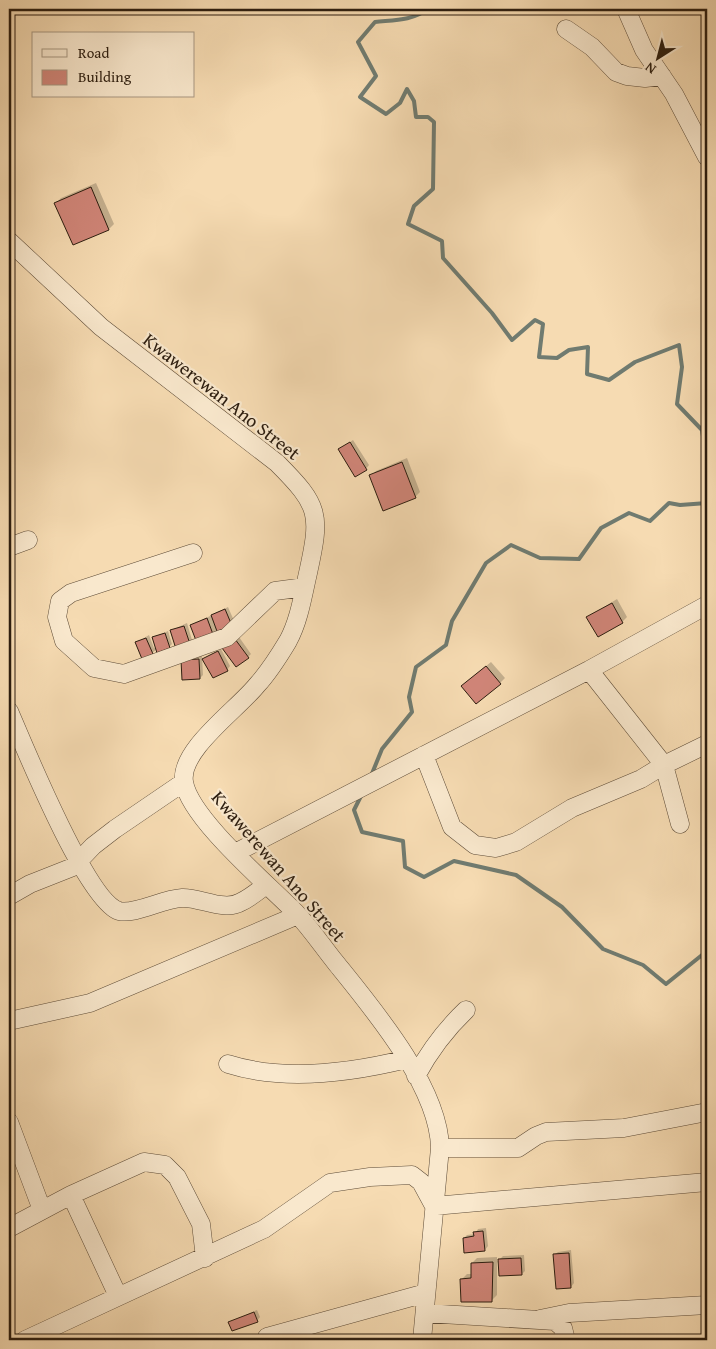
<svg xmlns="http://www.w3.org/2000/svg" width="716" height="1349" viewBox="0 0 716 1349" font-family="'Gentium Book Plus',serif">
<rect width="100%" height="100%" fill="#f6dbb2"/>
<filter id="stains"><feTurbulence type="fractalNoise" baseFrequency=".004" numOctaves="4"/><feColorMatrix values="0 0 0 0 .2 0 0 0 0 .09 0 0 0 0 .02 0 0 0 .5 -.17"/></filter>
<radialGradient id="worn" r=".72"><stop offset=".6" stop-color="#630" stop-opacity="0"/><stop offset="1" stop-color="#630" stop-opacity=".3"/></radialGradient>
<path fill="#0003" d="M96 183 114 224 109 229 74 244 56 203 61 198Z
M353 440 369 465 366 469 340 449Z
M407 458 420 492 415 497 371 476 376 471Z
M617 599 627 617 622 622 588 617Z
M228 607 235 623 213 636 192 625Z
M187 623 192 640 189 643 172 630Z
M168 631 172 644 169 647 157 649 152 653 136 643 149 635 154 648 156 647 153 638Z
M239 637 251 654 248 657 224 648Z
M221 649 230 666 227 670 204 659Z
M202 656 203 675 200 678 185 657Z
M491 662 505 678 500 683 468 681Z
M486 1228 488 1246 485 1250 464 1238 467 1235 475 1234 478 1229Z
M571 1250 574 1283 571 1287 554 1255 558 1252Z
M524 1255 525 1271 522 1274 497 1262V1295L492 1300 462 1279 467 1274H472V1263L477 1258 497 1257V1262L503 1256Z
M257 1310 260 1317 257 1321 230 1322Z"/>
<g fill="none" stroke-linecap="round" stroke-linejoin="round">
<path stroke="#707b70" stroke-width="4" d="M428 9C412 21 394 20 375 22L358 42 376 76 360 97 386 114 400 103 407 89 414 101 416 117H428L434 122 433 189 414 206 408 224 442 241 443 258 492 313 512 340 535 320 543 324 539 357 557 358 569 350 588 347 587 374 609 380 635 362 679 345 682 367 677 404 702 430 707 462
M371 776 382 749 412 712 409 697 416 667 446 645 452 621 486 563 511 545 540 558 579 559 601 528 629 513 650 521 669 503 680 505 707 503
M362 794 354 810 362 832 403 841 405 867 424 877 454 861 516 875 562 907 603 949 643 965 666 984 707 951
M702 1340 707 1336"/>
</g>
<path fill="#d08578" stroke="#2c1d0f" d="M91 187 109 230 73 245 54 203Z
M350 442 367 470 355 477 338 449Z
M402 462 416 498 383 511 369 475Z
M612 603 623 623 598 637 586 617Z
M225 609 233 628 218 634 211 615Z
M207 618 214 637 197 643 190 625Z
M184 626 190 644 176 649 170 630Z
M165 633 170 648 157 653 152 637Z
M146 638 153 654 142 659 135 642Z
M235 639 249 658 236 667 222 648Z
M218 651 228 671 213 678 202 659Z
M199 659 200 679 182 680 181 660Z
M486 666 501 684 476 704 461 686Z
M483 1231 485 1251 464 1253 463 1238 474 1236 473 1232Z
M569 1253 571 1288 556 1289 553 1254Z
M521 1258 522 1275 499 1276 498 1259Z
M493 1262 492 1302H461L460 1279 471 1278V1263Z
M254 1312 258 1322 232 1331 228 1322Z"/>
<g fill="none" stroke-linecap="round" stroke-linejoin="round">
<defs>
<path id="minor" d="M626 9 644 50 674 94 707 157
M566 29 592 47 616 72 627 76 645 78 662 76
M9 241 101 327 277 463C320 506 321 514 308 573 303 595 299 621 288 641 279 656 269 672 257 685 238 709 179 750 184 782 190 819 270 886 297 914 311 929 323 947 336 963 373 1009 439 1087 440 1148L422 1340
M9 547 28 540
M193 553 71 593 60 601 57 617 64 641 94 668 124 674 227 637 275 591 305 587
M589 670 664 765 680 824
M9 711C24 746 87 901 119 911 135 915 162 899 182 898 200 897 224 912 241 902 250 898 258 891 266 885
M424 755 452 827 475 845 496 848 516 842 572 808 641 779 664 765 707 744
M235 853 589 670 707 605
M9 896 30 884 73 867 93 846 115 829 184 782
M9 1021 90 1003 298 915
M228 1064C284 1082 350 1073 407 1059
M416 1076C430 1050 445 1030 466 1010
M9 1122 42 1210
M440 1148H518L536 1136 546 1132 624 1128 707 1112
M71 1195 118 1296
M9 1228 71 1195 144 1162 165 1165 177 1177 201 1224 205 1258
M425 1313 555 1321 563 1328 566 1340
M540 1319 569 1313 707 1305
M267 1337 426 1293
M25 1340 264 1229 330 1183 370 1177 412 1175 421 1182 434 1206 707 1182"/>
</defs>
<use href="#minor" stroke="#5e4c38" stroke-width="19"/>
<use href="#minor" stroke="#f9e8cd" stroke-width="18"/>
</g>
<g text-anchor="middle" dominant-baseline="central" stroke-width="4.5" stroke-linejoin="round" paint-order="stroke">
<g font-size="19" fill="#2c1d0f" stroke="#f9e8cd">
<text transform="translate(222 396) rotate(38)">Kwawerewan Ano Street</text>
<text transform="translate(279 866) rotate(49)">Kwawerewan Ano Street</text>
</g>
</g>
<rect width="716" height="1349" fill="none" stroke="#f6dbb2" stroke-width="30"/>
<rect x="10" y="10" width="696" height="1329" fill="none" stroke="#2c1d0f" stroke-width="2.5"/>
<rect x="15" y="15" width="686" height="1319" fill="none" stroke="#2c1d0f"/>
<rect x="32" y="32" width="162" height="65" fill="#f9e8cd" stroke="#a79781"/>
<rect x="42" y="49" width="25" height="8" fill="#f9e8cd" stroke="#a79781"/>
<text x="78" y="58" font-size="15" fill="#2c1d0f">Road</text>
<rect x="42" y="70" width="25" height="15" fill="#d08578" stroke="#a79781"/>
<text x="78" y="82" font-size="15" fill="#2c1d0f">Building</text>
<g transform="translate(658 58) rotate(216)" stroke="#f9e8cd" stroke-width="4" paint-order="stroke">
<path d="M0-4L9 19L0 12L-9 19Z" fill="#2c1d0f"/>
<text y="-8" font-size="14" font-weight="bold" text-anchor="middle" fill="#2c1d0f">N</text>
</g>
<rect width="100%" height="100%" filter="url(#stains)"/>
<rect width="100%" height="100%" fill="url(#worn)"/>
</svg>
